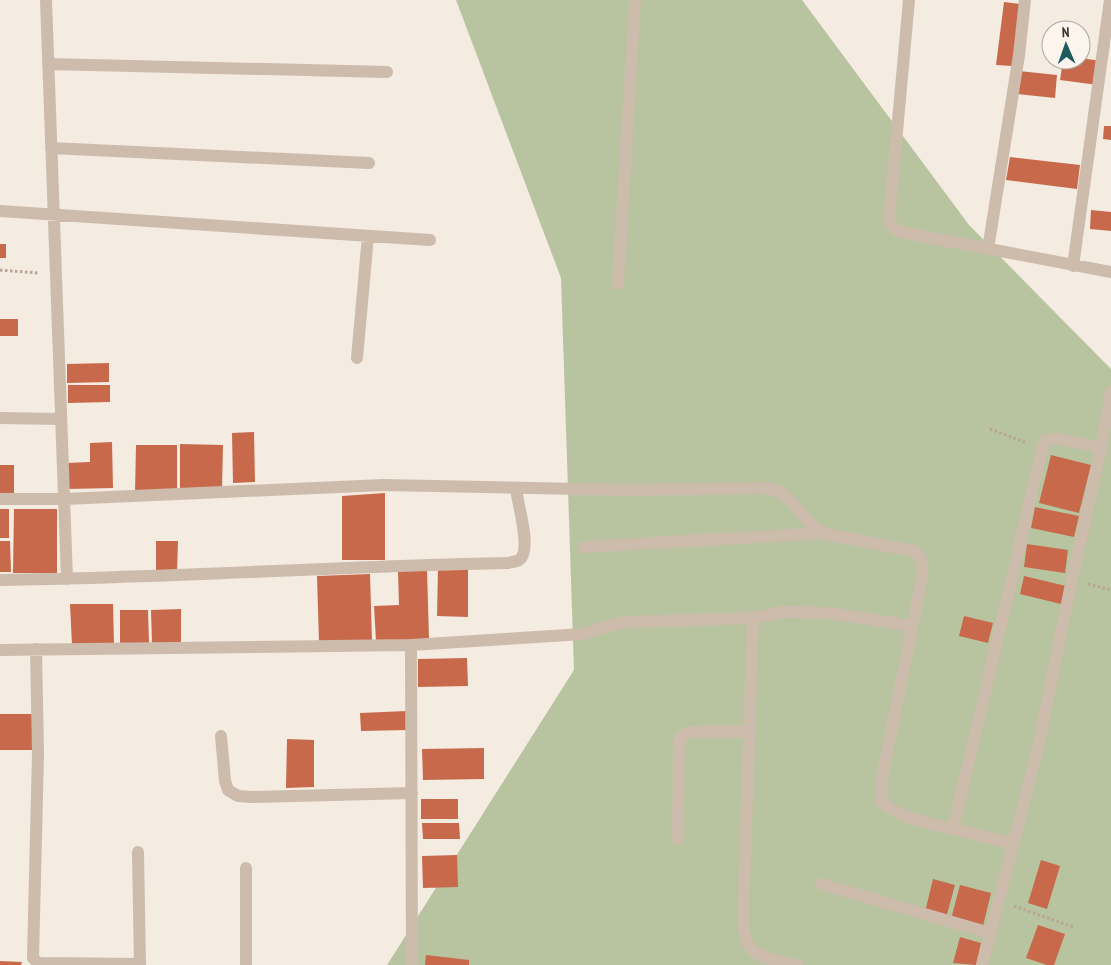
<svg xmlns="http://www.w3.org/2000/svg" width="1111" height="965" viewBox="0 0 1111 965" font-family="'PT Sans Narrow',sans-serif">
<rect width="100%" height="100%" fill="#f4ebe1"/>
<path fill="#b8c4a0" d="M456 0H802L969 225 1111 369V965H387L574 670 561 278Z"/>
<path fill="#c8694b" d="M1004 2 1020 4 1012 66 996 65Z
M1081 58 1101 61 1098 85 1060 80 1063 60H1081Z
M1019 71 1057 75 1055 98 1017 94Z
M1104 126H1111V140L1103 139Z
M1010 157 1080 165 1077 189 1006 180Z
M1091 210 1111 212V231L1090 229Z
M0 244H6V258H0Z
M0 319H18V336H0Z
M109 363V382L67 383V364Z
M68 385H110V402L68 403Z
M254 432 255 482 233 483 232 433Z
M112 442 113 488 67 489 66 463 90 462V443Z
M180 444 223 445 222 488H180Z
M136 445H177V493H135Z
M1051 455 1091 465 1079 513 1039 503Z
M0 465H14V495H0Z
M385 493V560H342V496Z
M1035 507 1079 516 1074 537 1031 528Z
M0 509H9V538H0Z
M14 509H57V573H13Z
M0 541H10L11 572H0Z
M156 541H178L177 574H156Z
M1027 544 1068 550 1065 573 1024 567Z
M438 568H468V617L437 616Z
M427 570 429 639 376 641 374 606 399 605 398 571Z
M370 574 372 641 319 642 317 576Z
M1024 576 1066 586 1061 604 1020 594Z
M70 604H113L114 644 72 645Z
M181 609V643H152L151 610Z
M120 610H148L149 643H120Z
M964 616 993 623 988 643 959 636Z
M467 658 468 686 418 687V659Z
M407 711V730L361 731 360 713Z
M0 714H33L32 750H0Z
M287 739 314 740V787L286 788Z
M484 748V779L423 780 422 749Z
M421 799H458V819H421Z
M422 823H459L460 839H423Z
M457 855 458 887 423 888 422 856Z
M1041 860 1060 866 1047 909 1028 903Z
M933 879 955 885 946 918 925 912Z
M960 885 991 893 983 926 951 919Z
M1038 925 1065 934 1054 965H1047L1026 958Z
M960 937 981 943 976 965 953 963Z
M426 955 469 960V965H425Z
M0 961 22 962 21 965H0Z"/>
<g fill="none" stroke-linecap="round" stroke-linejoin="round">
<path stroke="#b9a596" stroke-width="3" stroke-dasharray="2.5 2.5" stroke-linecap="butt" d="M0 270 38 273
M990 429 1027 443
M1088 584 1111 590
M1014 906 1073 927"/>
<path stroke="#cdbbac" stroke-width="12" d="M46 0 67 579
M909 0 889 219C892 228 896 231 905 233L1111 272
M48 64 387 72
M51 148 369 163
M0 211 430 240
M988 249 1019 55 1025 0
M1073 266 1110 0
M618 284 635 0
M357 358 368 236
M0 418 60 419
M0 499H65L383 485 626 490 766 488C790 491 794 508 810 523 816 529 823 532 830 535L914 551C925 559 923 571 921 583L881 783 882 802C901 819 928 823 953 829
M584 547 825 533
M0 580C169 578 339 566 508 563 511 562 516 562 519 560 533 551 517 503 516 488
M753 618 743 920C744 926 744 934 746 940 752 959 780 961 797 965
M411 645 412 965
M36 649 38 754 33 958 37 962 41 963 140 964
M0 650 411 645 583 634 615 624 628 622 753 618 784 612H800L836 614 912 626
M221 736 225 781 228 790 238 796 251 797 412 793
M678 839 679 743 680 737 689 732 749 731
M1014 844 953 829 1042 449 1046 440 1061 439 1101 448
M138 852 140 965
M246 868V965
M821 884 990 933
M982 965 1038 748 1072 579 1101 448 1111 392"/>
</g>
<g transform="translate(1066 45) rotate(358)"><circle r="24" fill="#fbf5ee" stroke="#aea6a0"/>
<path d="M0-4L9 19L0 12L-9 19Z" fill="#1f5a5e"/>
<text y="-8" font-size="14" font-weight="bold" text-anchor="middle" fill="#3b302b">N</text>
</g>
</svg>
